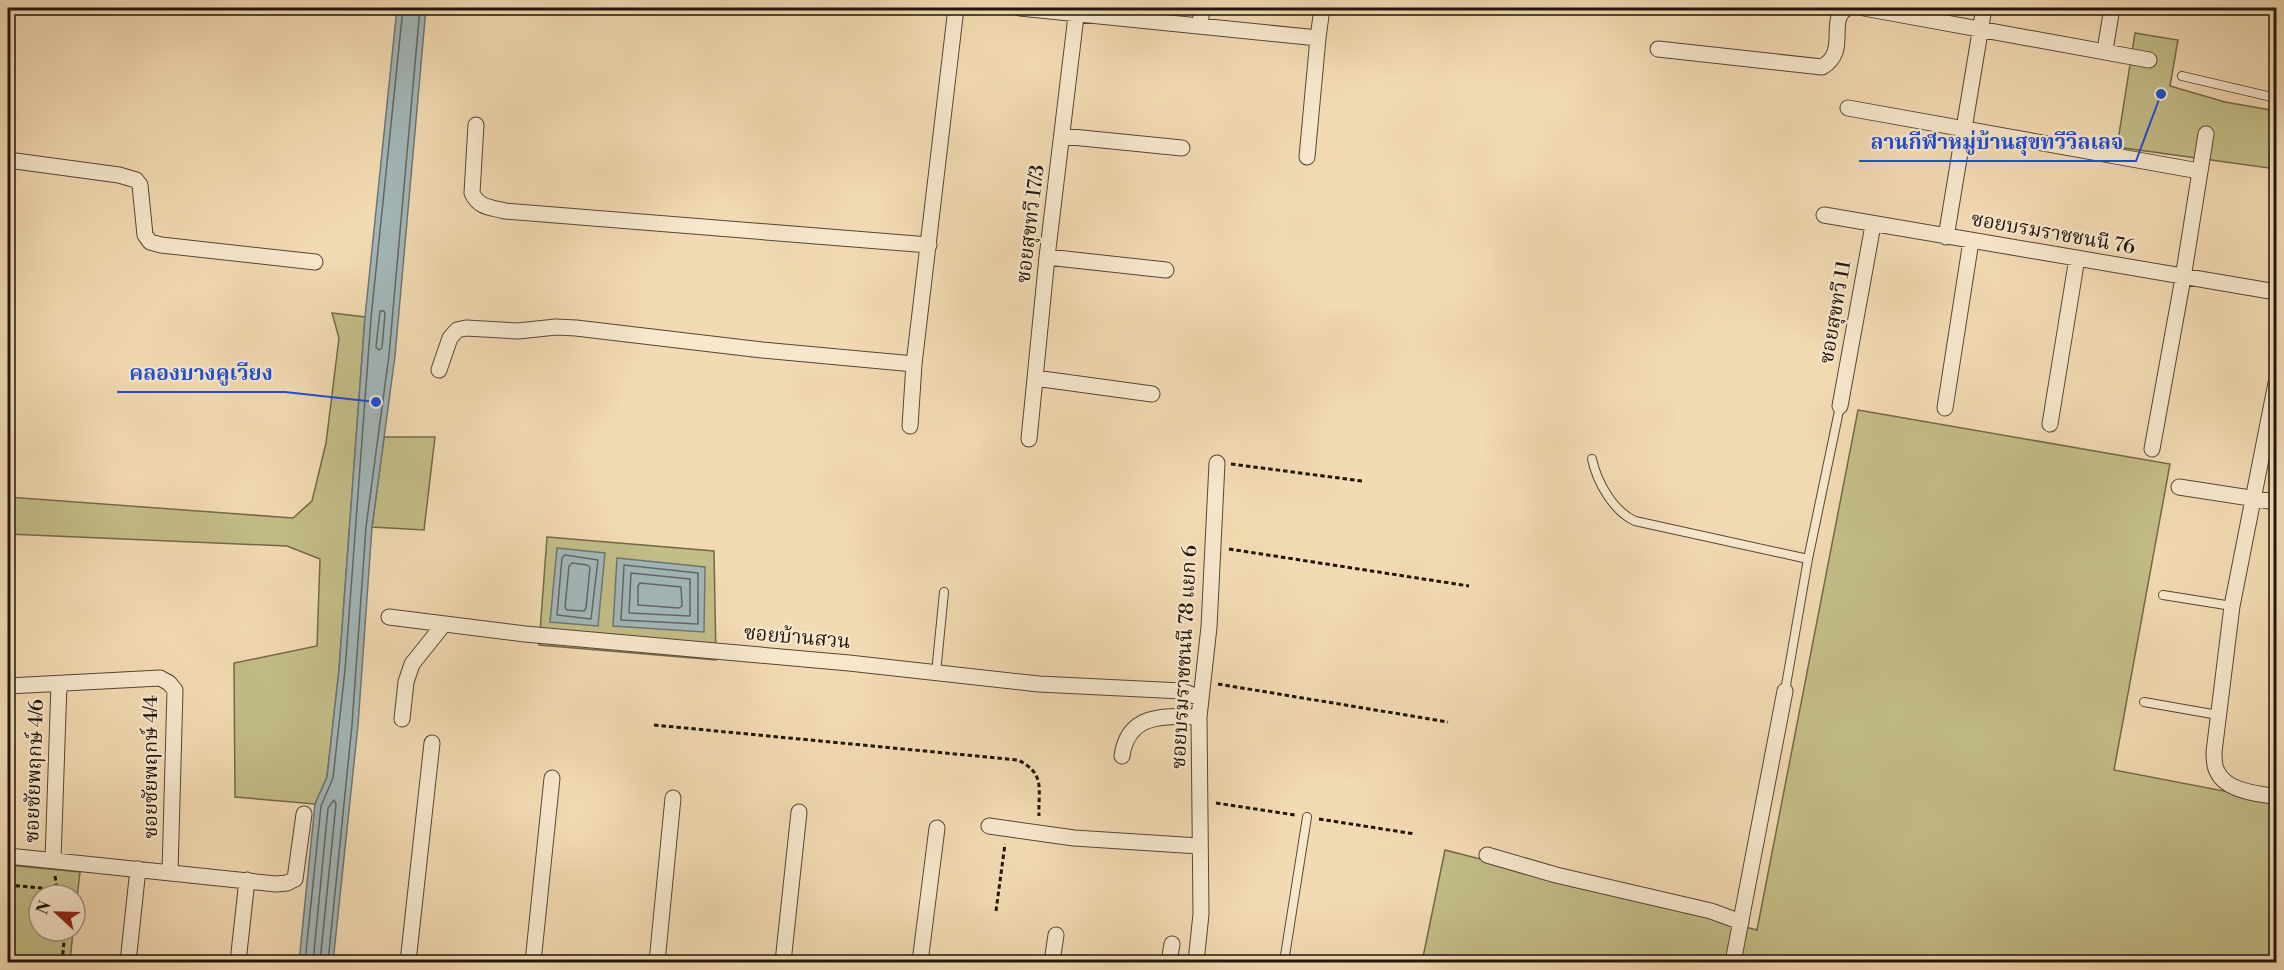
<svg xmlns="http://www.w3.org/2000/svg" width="2284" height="970" viewBox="0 0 2284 970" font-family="'Libre Bodoni','Noto Serif Thai',serif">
<rect width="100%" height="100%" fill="#f2dab2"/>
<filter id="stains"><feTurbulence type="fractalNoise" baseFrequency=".00333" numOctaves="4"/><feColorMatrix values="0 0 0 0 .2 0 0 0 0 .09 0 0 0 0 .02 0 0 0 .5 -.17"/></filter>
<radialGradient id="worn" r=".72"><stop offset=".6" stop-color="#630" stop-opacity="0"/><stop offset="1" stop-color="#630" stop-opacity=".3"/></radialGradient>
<path fill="#c3bd87" stroke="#726949" stroke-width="1.5" d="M2135 33 2178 40 2170 86 2225 102 2276 111V169L2117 147Z
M332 313 365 317 339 670 327 777 315 804 235 797 234 663 317 646 320 559 287 546 8 534V497L293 518 312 501 326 443 339 338Z
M1858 410 2170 464 2114 770 2276 801V962H1422L1445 850 1757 930Z
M384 437H435L424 530 372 527Z
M547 537 714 551 716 660 539 645Z
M8 865 80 872 75 915V895H39V931H73L70 962H8Z"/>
<path fill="#a2b7b9" stroke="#6e7673" stroke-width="1.5" d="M397 8H426L395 356 372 527 358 725 333 962H299L315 804 327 777 339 670 365 317Z
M557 548 605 553 598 626 550 622Z
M617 558 705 567 704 632 613 626Z"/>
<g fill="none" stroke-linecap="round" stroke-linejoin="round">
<path stroke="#626662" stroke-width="1.5" d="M380 311H384L385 314 382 348 379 350 376 347Z
M565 555 598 560 591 619 557 615 562 558Z
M572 563 587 565 590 567 586 608 584 611 567 610 565 607 569 566Z
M624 565 698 573V624L621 620Z
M631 573 690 579V616L629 613Z
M640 583 681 587 682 606 679 608 638 605V586Z
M305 962 321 806 333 778 345 670 371 318 403 8
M313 962 328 808 334 800 336 804 320 962
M328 962 352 725 366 527 389 355 420 8"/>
<defs>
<path id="lane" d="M2182 76 2276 98
M1592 459C1597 482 1613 511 1635 521L1808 559
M2163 595 2232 606
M936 673 944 592
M1785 691 1808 559 1840 406
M2144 702 2218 715
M1284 962 1307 817"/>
<path id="street" d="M1020 8 1318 38 1322 8
M1864 8 2149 60
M1200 26 1202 8
M1658 49 1822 67C1850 51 1826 20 1847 8
M2105 50 2112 8
M1848 108 2199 171
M476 125 472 193C479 208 490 207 505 211L929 245
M1062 136 1182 148
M1307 157 1318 38
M8 160 119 175 136 180 140 185 145 235 150 242 161 245 315 262
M1824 215 2276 292
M1946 237 1984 8
M1047 257 1166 270
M439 370 450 338 457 330 466 328 518 331 556 327 576 328 762 350 914 364
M1035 378 1152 394
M2276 383 2232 606 2214 752C2214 757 2214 766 2217 771 2226 792 2258 793 2276 797
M1840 406 1873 225
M1945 408 1971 241
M2050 424 2077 258
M910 426 914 364 956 8
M1029 439 1047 257 1077 8
M2152 449 2183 278 2206 134
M2179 487 2276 502
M389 617 525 634 849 663 1039 684 1182 691 1200 698
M8 686 160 678 169 683 175 690 170 872
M402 719 406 682 412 664 444 624
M1122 756C1128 713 1164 716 1199 717
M989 826 1074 838 1199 846
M1487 855 1556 875 1711 911 1741 922
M8 856 276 884 287 883 295 879 304 814
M53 860 59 684
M128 962 138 869
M238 962 247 880
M408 962 432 743
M533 962 552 778
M657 962 673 798
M783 962 799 812
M920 962 937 828
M1052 962 1056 935
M1169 962 1172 944
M1196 962 1201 914 1199 717 1209 627 1217 463
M1733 962 1785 691"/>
</defs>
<use href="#lane" stroke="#554635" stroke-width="10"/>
<use href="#street" stroke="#554635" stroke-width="17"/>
<path stroke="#21150b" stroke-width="3" stroke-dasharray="4.5 3" stroke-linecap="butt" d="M1231 464 1362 481
M1229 549 1469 586
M1218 684 1448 722
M654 725 1018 760C1046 774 1038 789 1039 816
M1216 803 1295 815
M1319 819 1415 834
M55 876 57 889
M8 885 63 890 66 895
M996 911 1005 844
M62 962 65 931"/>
<use href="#lane" stroke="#f7e7cd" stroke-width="8"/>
<use href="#street" stroke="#f7e7cd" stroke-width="15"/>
</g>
<g text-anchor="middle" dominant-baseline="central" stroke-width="4.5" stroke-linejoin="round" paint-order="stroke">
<g font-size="20" fill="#21150b" stroke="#f7e7cd">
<text transform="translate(1031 224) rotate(-83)">ซอยสุขทวี 17/3</text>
<text transform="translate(2053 234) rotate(10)">ซอยบรมราชชนนี 76</text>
<text transform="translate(1836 312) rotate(-80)">ซอยสุขทวี 11</text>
<text transform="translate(797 638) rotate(5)">ซอยบ้านสวน</text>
<text transform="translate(1185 657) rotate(-87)">ซอยบรมราชชนนี 78 แยก 6</text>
<text transform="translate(151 767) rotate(-90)">ซอยชัยพฤกษ์ 4/4</text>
<text transform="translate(35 771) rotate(-88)">ซอยชัยพฤกษ์ 4/6</text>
</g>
</g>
<path fill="none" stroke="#1d4ed8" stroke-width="2" d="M2161 94L2136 161H1859M376 402L285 392H117"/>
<g fill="#1d4ed8" stroke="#f7e7cd" stroke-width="2">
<circle cx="2161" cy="94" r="6"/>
<circle cx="376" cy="402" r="6"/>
</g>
<g font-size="21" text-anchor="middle" font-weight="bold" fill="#1d4ed8" stroke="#f7e7cd" stroke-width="4.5" stroke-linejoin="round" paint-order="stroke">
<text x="1997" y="149">ลานกีฬาหมู่บ้านสุขทวีวิลเลจ</text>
<text x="201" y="380">คลองบางคูเวียง</text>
</g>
<rect width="2284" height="970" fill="none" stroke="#f2dab2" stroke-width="30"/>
<rect x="9" y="9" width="2266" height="952" fill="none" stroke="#21150b" stroke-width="3"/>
<rect x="15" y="15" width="2254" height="940" fill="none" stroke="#21150b" stroke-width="1.5"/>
<g transform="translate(57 913) rotate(292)"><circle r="28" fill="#f7e7cd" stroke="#a1937f" stroke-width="1.5"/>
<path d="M0-4.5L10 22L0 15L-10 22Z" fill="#8f2418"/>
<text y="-9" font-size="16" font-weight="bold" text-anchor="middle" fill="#21150b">N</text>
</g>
<rect width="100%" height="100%" filter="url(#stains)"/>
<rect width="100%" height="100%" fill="url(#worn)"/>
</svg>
